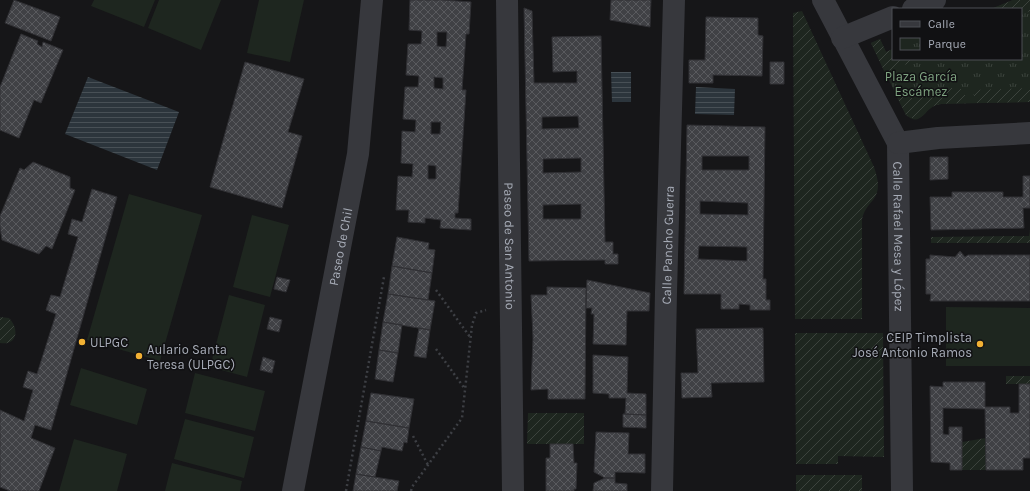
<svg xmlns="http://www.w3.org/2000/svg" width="1030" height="491" viewBox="0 0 1030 491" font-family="Karla,sans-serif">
<defs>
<pattern id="park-tufts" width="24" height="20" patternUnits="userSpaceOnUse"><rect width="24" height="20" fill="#1e261f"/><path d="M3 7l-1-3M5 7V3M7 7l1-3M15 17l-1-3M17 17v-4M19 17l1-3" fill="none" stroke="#3c433d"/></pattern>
<pattern id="garden-furrows" width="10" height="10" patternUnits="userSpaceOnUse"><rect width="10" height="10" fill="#1e261f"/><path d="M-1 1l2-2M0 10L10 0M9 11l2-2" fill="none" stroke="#3c433d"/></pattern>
<pattern id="water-rules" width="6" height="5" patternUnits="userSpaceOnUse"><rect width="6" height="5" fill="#2c353c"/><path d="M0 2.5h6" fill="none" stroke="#485056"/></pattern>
<pattern id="building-cross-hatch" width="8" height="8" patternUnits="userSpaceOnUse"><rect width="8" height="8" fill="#404145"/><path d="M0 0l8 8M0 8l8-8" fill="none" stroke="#595a5e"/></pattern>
</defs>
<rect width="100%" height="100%" fill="#161618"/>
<path fill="url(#park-tufts)" d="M1013 0H1030V102L941 104C937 105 934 105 931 108 922 114 919 126 906 115L871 43 880 39 886 52 893 49V59H1021V9H991Z"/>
<path fill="url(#garden-furrows)" d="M1013 0H1030V11L1021 15V9H991Z
M802 11 874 167C878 179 881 190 873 200 867 207 864 211 862 219V319H795L793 13Z
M880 39 886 52 893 49V59H919L885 73 871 43Z
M942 88H956L965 90V103C956 104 943 102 934 106 925 110 926 118 914 119L906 115 897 97 909 92 914 103 929 92Z
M1030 88V102L974 103V90Z
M1030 230V243H931V237L1029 236Z
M0 317 9 318C20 329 17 346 0 343Z
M795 333H883L884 457 838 456V464H796Z
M1006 376H1030V384H1006Z
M528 413H584V444H527Z
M986 438V470H962V442Z
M796 475H862V491H796Z"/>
<path fill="#1e261f" d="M94 0H155L144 27 91 6Z
M159 0H221L201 50 148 28Z
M259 0H304L290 62 247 53Z
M129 194 202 215 160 361 87 340Z
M252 215 289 225 270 297 233 287Z
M229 295 265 305 247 377 210 367Z
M946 307 1030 308V366H946Z
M81 368 147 389 137 425 70 405Z
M195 373 265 391 255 431 185 413Z
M185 419 254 437 244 478 174 459Z
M74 439 127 454 117 491H59Z
M172 463 242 481 240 491H165Z"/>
<path fill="url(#water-rules)" d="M611 72H631V102H612Z
M88 77 179 112 157 170 65 134Z
M696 87 735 89 734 115 695 114Z"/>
<path fill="url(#building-cross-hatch)" stroke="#303034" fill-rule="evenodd" d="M14 0 60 17 51 41 5 23Z
M410 0H443L471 2 469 34H466L462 90H466L458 213H455V218L471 219V230L440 228 441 220 425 218V223L408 222 409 210H396L398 176 412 177 413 164 401 163 402 131 415 132 416 120 403 119 405 87H418L419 76 406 75 408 44H421L422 31 409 30ZM437 32H447L446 47 437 46ZM434 77 443 78V89L434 88ZM431 122H441L440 134H431ZM428 165 436 166V179H428Z
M611 0H651L650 27 610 20Z
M524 8 532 11 534 83H577V71L553 72 552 37 601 36 605 242H613V254H618V264H605V260L529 261ZM578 116 579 128 542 129V117ZM581 158V172L543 173V159ZM581 204V219H543V205Z
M706 17 758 18V35L763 36 762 76 713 75V83H689V60H705Z
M21 34 38 41 37 44 42 47 43 42 63 50 41 103 34 100 19 138 0 130V87Z
M245 62 304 79 288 132 302 136 282 208 210 187Z
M770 62H784V84H770Z
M687 125 765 127 763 279H766V300H770V310H750V305L739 304V309H721V294H684ZM702 156H749V170H702ZM700 201 748 203V215L700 214ZM699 246 747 247V261L698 259Z
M930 157H948V179L930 180Z
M33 162 70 177V188L75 190 52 249 46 246 39 254 2 240 0 227V216L20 168 24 170Z
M1023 176H1030V208H1023L1024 228 931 230 930 197H952V192H1003V197H1023Z
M92 189 117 197 51 430 35 425 31 438 55 448 39 491H10L0 487V410L24 421 33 390 23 387 28 371 37 374 56 314 46 310 51 295 60 297 78 237 68 234 72 219 82 222Z
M397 237 429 243 428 249 435 250 432 273 392 266Z
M960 251 965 257 968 255H1030V301H930L931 294H926V259H930V255L955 257Z
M392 266 432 273 428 300 388 294Z
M277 277 290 280 286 292 274 289Z
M587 280 650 293 649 311H627L626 345 593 344 594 314H591L592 308H586Z
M547 287 586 288 585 399H548V389L531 390 533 338 531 295H547Z
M388 294 435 301 430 330 383 322Z
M270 317 282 320 279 332 267 329Z
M383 322 402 325 398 353 379 350Z
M419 328 430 330 426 358 414 356Z
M763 328 764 382 711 383 712 397 682 398 681 373H698L696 329Z
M379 350 398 353 393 382 375 379Z
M593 355 628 357 627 393 646 394V415L625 414 626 398H609V394L593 393Z
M263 357 275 361 272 373 260 370Z
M943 382H985V407H1010V413H1019V384H1030V458H1023V470H986L985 409 943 408V434L949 435V427H962V470H950V463L931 462 930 386 943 387Z
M371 393 414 399 409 428 366 421Z
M623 414 646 415V428L623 427Z
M366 421 409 428 407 443 404 442 402 451 382 447 381 451 361 447Z
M596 432 629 433 628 454H645V473L615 472V478H605L594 472Z
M550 444H573L574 463H577L576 489H574V491H546V458H550Z
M361 447 381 451 375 477 356 474Z
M356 474 399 481 397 491H353Z
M605 478H615V483L627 484V491H593L594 483Z"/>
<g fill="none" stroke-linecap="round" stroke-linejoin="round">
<path stroke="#3d3f44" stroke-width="2.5" stroke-dasharray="2 3" stroke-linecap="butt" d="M436 290 470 337
M436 349 465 389
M413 436 428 465
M346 491 384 277
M411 491 412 487 462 418 472 325 476 313 486 310"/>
<g stroke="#37383d" stroke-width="22">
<path id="s1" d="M507 0 513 491"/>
<path id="s2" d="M823 0 898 143 902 491"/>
<path d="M913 9 935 0"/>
<path d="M842 38 893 17"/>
<path d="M898 143 938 138 1030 133"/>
<path id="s3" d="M662 491 666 292 674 0"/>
</g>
<path stroke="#37383d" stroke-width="22" id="s4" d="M293 491 358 154 372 0"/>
</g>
<g fill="#f2b134" stroke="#111113" stroke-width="1.5">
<circle cx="82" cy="342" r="4"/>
<circle cx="980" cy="344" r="4"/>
<circle cx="139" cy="356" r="4"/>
</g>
<g text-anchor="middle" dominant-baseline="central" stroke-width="3" stroke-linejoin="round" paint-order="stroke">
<g font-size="13" fill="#7fa381" stroke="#111113">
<text x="921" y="76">Plaza García<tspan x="921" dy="15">Escámez</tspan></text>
</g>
<g font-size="13" fill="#a8adb8" stroke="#111113">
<text stroke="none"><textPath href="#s2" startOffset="255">Calle Rafael Mesa y López</textPath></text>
<text stroke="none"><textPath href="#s1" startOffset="246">Paseo de San Antonio</textPath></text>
<text stroke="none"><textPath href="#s3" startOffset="246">Calle Pancho Guerra</textPath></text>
<text stroke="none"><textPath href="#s4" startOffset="249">Paseo de Chil</textPath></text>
</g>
<g font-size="13" fill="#a8adb8" stroke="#111113" text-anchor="start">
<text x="972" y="337" text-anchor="end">CEIP Timplista<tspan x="972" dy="15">José Antonio Ramos</tspan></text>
<text x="90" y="342">ULPGC</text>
<text x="147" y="349">Aulario Santa<tspan x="147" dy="15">Teresa (ULPGC)</tspan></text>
</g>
</g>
<rect x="892" y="8" width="130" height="52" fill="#111113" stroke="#4d4f55"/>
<rect x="900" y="21" width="20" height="6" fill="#37383d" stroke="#4d4f55"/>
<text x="928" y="28" font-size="12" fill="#a8adb8">Calle</text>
<rect x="900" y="38" width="20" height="12" fill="url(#park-tufts)" stroke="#4d4f55"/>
<text x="928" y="48" font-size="12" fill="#a8adb8">Parque</text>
</svg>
